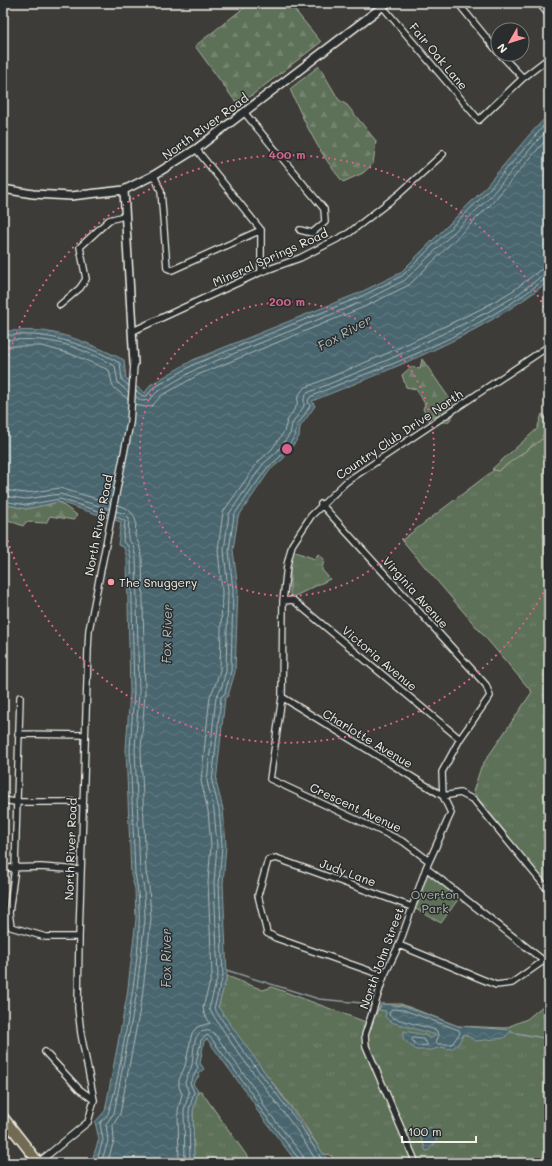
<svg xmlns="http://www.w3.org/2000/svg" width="552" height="1166" viewBox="0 0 552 1166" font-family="Mali,sans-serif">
<defs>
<pattern id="grass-tufts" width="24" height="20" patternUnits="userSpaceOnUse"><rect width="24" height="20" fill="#5d6f58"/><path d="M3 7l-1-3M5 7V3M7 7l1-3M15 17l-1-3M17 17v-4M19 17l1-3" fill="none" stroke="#758470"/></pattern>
<pattern id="forest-firs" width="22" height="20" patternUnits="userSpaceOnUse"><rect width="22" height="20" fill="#5d6f58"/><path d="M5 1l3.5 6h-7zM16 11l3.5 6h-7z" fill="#758470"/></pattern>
<pattern id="water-waves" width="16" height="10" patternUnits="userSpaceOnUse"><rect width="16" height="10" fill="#49656e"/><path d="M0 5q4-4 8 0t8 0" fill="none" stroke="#647c83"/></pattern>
</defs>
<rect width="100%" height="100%" fill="#3d3c38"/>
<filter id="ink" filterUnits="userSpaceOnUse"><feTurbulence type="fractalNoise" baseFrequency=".025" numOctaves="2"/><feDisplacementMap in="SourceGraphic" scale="8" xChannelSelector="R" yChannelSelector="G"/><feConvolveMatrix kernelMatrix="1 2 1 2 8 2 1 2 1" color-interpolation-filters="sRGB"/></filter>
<g filter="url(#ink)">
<path fill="url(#grass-tufts)" stroke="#a8b0a0" d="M549 428V886L473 792 481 767 532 692 402 540Z
M293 551 315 559 318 554 324 559 322 570 330 579 293 597 290 595V566Z
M227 976 263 990 272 987 371 1024 381 1004H401L458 1026 505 1028 527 1019 549 1001V1163H338L330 1155 323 1154 304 1124 245 1046 218 1007Z
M198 1091H201L252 1163H194L193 1111Z"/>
<path fill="url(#forest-firs)" stroke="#a8b0a0" d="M250 3H289L321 42 247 99 235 101 195 46Z
M319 66 339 100 347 105 376 141 373 164 363 173 343 182C320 155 304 122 290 89Z
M422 359 452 402 453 416 448 422H430L423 409 425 404 416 389 406 387 402 375 411 367 420 369Z
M542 414 549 418V434L498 471 492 469 537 429Z
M59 502 77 515 74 520 50 516 46 523 26 522 23 526 3 518V504L26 509Z"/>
<path fill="#5d6f58" stroke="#a8b0a0" d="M427 872 459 898 441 923 414 908Z"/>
<path fill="url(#water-waves)" stroke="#8d9d9f" d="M549 114V281C480 336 393 368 312 401L315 406 300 427 299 437 283 459 270 470 238 517 233 550 238 590 235 672 228 696 225 698 216 782 223 809 226 845 223 884 227 976 218 1007 330 1163H297L256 1109 254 1103 207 1039 204 1041 200 1063 204 1069 198 1074 199 1076 193 1084 198 1091 193 1111 194 1163H91L99 1139 95 1122 105 1111 127 996 136 919 135 889 131 875 126 749 130 692 127 558 124 548 118 545 121 522 59 502 26 509 3 504V331C16 331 30 330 43 331 71 335 98 347 124 360L126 379 145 393 150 385 193 360 359 293 400 273 481 192 530 134Z
M381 1004 404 1006 458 1026 512 1030 504 1038 476 1041 464 1034 458 1044 453 1048 447 1049 442 1047 431 1050H416L403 1039 404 1031 425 1035 430 1039 436 1035 391 1022 385 1017 386 1011 379 1010Z
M431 1127 437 1141 428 1151H426L419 1132Z"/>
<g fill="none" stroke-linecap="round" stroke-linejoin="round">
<path stroke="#b0b9b7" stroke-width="1" d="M3 335C16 335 30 334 44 336 70 340 96 350 120 363L122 380 129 386
M3 340C16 340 28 339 41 340 66 342 93 354 115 366L118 383 128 392
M3 346H42L71 354 109 370 113 387 128 399
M136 391 143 396H147L153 388 195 364 360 297 402 276 484 195 549 120
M136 397 142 401 149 400 157 392 198 368 362 302 405 280 488 199 549 127
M135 404 144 407 152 406 161 396 200 374 364 307 409 285 492 203 549 136
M3 490 26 493 60 488 110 503
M3 496 26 499 60 494 109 509
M3 501 26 505 60 499 108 514
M392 1009 404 1010 459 1030 460 1033 452 1044H438L436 1042 439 1035 436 1030 393 1018 389 1015Z
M413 1038 423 1039 428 1045 417 1046 412 1040Z
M96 1163 103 1140 100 1123C103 1119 108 1116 109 1111 117 1088 120 1061 125 1037 133 987 146 923 135 874L130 749 134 692 131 558 128 546 123 542 125 521 115 516
M101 1163 108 1141 106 1124 114 1113 136 997 145 919 144 888 140 873 135 749 139 692 136 558 133 545 128 539 129 518 125 514 116 511
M107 1163 114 1141 113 1125 120 1114 142 998 151 919 149 887 146 872 141 749 145 693 142 557 139 544 135 536 136 522 134 516 128 509 117 505
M179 1163 178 1110 182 1094 179 1087V1080L185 1066 192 1033 197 1027 210 1023 204 1013 203 1007 212 975 208 883 211 845 208 811 201 781 210 696 215 686 220 670 222 591 218 550 223 512 259 461 272 449 284 432 287 421 297 405 298 396 304 388 388 353 483 308 514 290 540 270 549 268
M185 1163 184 1110 189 1093 185 1083C186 1078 189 1073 191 1068 195 1058 190 1031 206 1031 211 1030 214 1033 217 1037L261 1098 263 1105 303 1156 305 1163
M190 1163 189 1111 194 1092 190 1083 198 1068 196 1063 201 1040 207 1035 211 1038 257 1101 258 1106 299 1159 300 1163
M318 1163 296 1129 237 1051 209 1009 218 975 214 883 217 845 214 810 207 781 216 697 221 689 226 671 228 591 224 550 229 514 263 464 276 453 290 434 292 424 304 406V399L307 393 390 359 486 313 517 295 543 275 549 274
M324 1163 301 1126 241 1048 214 1008 223 976 219 884 222 845 219 809 212 782 221 697 225 693 231 671 233 591 229 550 234 515 267 468 280 457 295 436 297 426 310 406 308 401 310 397C336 385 363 375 390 365 443 343 500 315 545 279H549"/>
<path stroke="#8d9d9f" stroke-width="1.5" d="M226 970 319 999 362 1003 371 1006
M511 1032 549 1039"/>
<defs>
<path id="minor" d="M458 3 498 52
M539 3 549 15
M383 7 479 120 523 78 549 58
M500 54 523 78
M244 112 324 209 325 222 312 233 300 230
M196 149 261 230
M154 175 161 191 167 268 172 270 261 230
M261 230V272
M60 305 80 288 86 279 80 247 109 220 124 216
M133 331 261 272 300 258 349 233 399 194 443 154
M321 504 486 685 490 696 460 739 442 772 443 796 451 813 426 868 399 945 384 976 365 1035 366 1046 416 1163
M283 601 293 600 460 739
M20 697 15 868 9 913 11 927 46 937H79
M282 697 443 796 460 793 474 800 549 891
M18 734 84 735
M3 800 15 802H83
M429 861 404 842 270 779 282 697 283 601 287 565 292 545 311 516 346 482 549 346
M3 868 41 867 80 870
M426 868 544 961
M399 945 496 985 512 983 549 957
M384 976 276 938 267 933 258 895 268 860 276 858 412 907
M45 1052 79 1089 94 1100
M38 1163 88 1122 94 1100 81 1034 78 1008 79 937 88 650 89 630 130 423 134 364"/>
<path id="tertiary" d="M3 189 33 194 71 196 124 190 154 175 196 149 387 3
M124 190 134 364"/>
<path id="primary" d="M3 1117 39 1163"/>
</defs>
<use href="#minor" stroke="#f4f1e8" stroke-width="8"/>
<use href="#tertiary" stroke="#f4f1e8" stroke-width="10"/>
<use href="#primary" stroke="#f4f1e8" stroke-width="12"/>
<use href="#minor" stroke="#2a2d2e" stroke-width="5.5"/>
<use href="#tertiary" stroke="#2a2d2e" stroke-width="7"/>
<use href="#primary" stroke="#736b52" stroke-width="9"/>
</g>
</g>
<g fill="none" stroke="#d4648c" stroke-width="2" stroke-dasharray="2 4">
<circle cx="287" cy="449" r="147"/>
<path d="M549 582A294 294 0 0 1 3 525M3 373A294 294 0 0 1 549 316"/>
</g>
<circle fill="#ff9aa2" stroke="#2a2d2e" stroke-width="1.5" cx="111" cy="582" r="4"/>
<g text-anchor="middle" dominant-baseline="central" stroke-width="3" stroke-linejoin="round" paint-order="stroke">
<g font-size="12" fill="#f4f1e8" stroke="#2a2d2e">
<text transform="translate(439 56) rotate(50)">Fair Oak Lane</text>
<text transform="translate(205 126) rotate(-36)">North River Road</text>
<text transform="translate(270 257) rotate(-24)">Mineral Springs Road</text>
<text transform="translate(399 434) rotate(-34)">Country Club Drive North</text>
<text transform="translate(98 525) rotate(-79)">North River Road</text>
<text transform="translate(416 592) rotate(48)">Virginia Avenue</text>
<text transform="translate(380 658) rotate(40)">Victoria Avenue</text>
<text transform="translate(368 738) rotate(31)">Charlotte Avenue</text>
<text transform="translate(356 807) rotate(25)">Crescent Avenue</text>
<text transform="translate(70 849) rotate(-88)">North River Road</text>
<text transform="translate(348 872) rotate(20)">Judy Lane</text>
<text transform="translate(381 958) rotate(-70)">North John Street</text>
</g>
<g font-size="12" fill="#f4f1e8" stroke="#2a2d2e" text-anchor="start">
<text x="119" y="582">The Snuggery</text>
</g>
<g font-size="12" fill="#b0b6a7" stroke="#2a2d2e">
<text x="435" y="894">Overton<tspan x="435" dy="14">Park</tspan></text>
</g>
<g font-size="13" font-style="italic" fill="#b0b9b7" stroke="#2a2d2e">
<text transform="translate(344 332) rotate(-29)">Fox River</text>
<text transform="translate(166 634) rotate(-89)">Fox River</text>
<text transform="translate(165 958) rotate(-90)">Fox River</text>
</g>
</g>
<circle cx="287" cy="449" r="6" fill="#d4648c" stroke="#2a2d2e" stroke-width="2"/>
<g font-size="12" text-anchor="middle" font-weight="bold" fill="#d4648c" stroke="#2a2d2e" stroke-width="3" stroke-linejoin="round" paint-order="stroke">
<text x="287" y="159">400 m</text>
<text x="287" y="306">200 m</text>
</g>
<rect width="552" height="1166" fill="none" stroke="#2a2d2e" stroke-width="16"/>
<rect x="8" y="8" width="536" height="1150" fill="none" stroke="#f4f1e8" stroke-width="1.5" filter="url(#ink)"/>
<g transform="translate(510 42) rotate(231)"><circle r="19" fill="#2a2d2e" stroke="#7b7b78"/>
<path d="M0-3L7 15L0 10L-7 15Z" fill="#ff9aa2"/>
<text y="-6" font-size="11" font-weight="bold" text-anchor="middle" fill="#f4f1e8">N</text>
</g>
<path d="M402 1136v6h74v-6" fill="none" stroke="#f4f1e8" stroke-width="2"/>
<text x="408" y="1136" font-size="12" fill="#f4f1e8" stroke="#2a2d2e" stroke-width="3" paint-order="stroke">100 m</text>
</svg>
